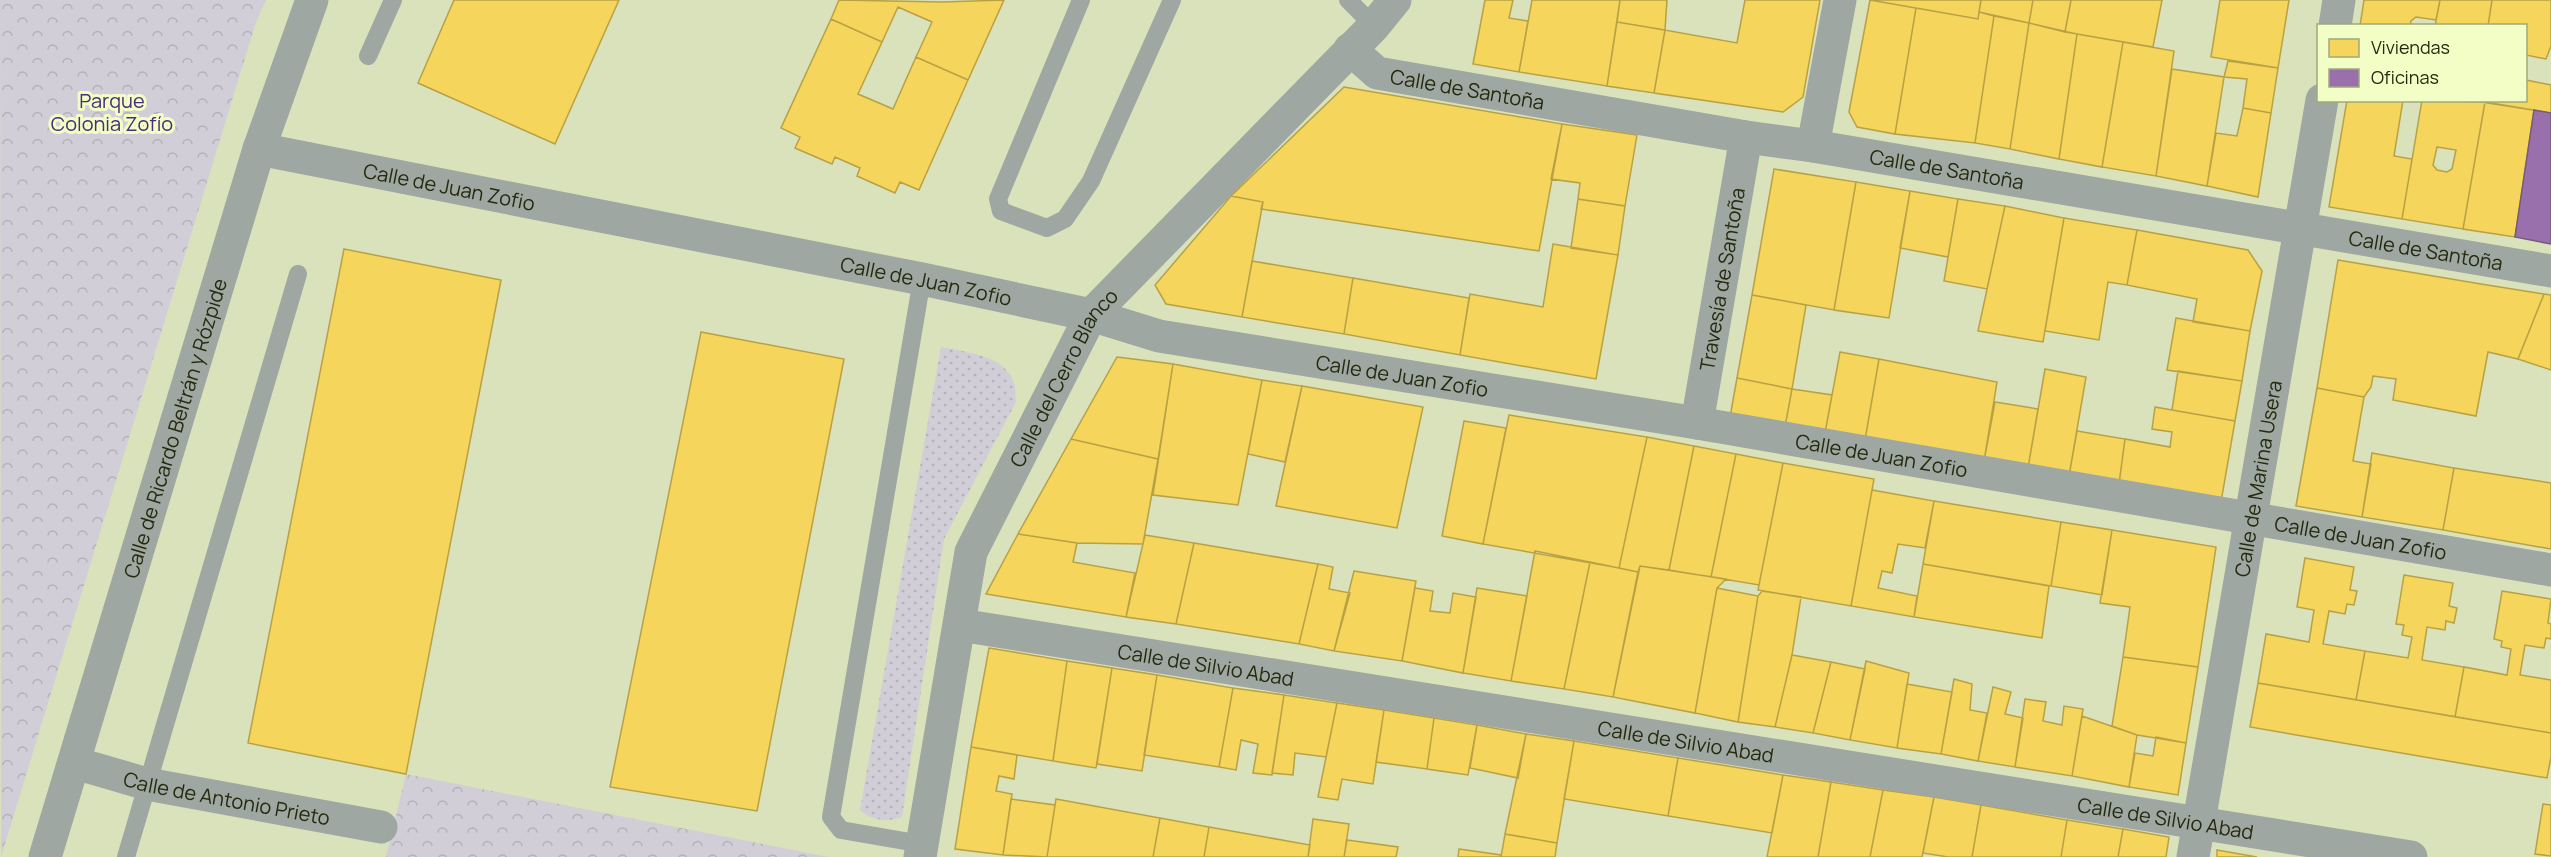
<svg xmlns="http://www.w3.org/2000/svg" width="2551" height="857" viewBox="0 0 2551 857" font-family="Manrope,sans-serif">
<defs>
<pattern id="park-crowns" width="20" height="18" patternUnits="userSpaceOnUse" patternTransform="scale(1.5)"><rect width="20" height="18" fill="#d2ced8"/><path d="M2 6a3 3 0 1 1 6 0M12 15a3 3 0 1 1 6 0" fill="none" stroke="#b4b1b8"/></pattern>
<pattern id="garden-dots" width="8" height="8" patternUnits="userSpaceOnUse" patternTransform="scale(1.5)"><rect width="8" height="8" fill="#d2ced8"/><path d="M2 2h.1M6 6h.1" fill="none" stroke="#b4b1b8" stroke-width="1.8" stroke-linecap="round"/></pattern>
</defs>
<rect width="100%" height="100%" fill="#dae2bb"/>
<path fill="url(#park-crowns)" d="M0 0H266L256 22 1 857Z
M406 774 829 857H386Z"/>
<path fill="url(#garden-dots)" d="M941 347C965 352 1005 355 1014 383 1016 388 1015 396 1016 402L944 539 902 817C887 822 872 821 860 810Z"/>
<path fill="#f6d55c" stroke="#b7a144" stroke-width="1.5" fill-rule="evenodd" d="M454 0H619L555 144 418 83Z
M839 0 942 2 1004 0 968 80 916 57 932 22 898 7 882 42 831 19Z
M1485 0H1513L1509 18 1528 21 1519 72 1473 64Z
M1532 0H1620L1607 86 1519 72Z
M1620 0H1667L1665 30 1617 22Z
M1745 0H1820L1803 97 1783 112 1654 93 1665 30 1737 43Z
M1870 0H1981L1978 19Z
M1870 0 1916 8 1895 134 1857 127 1849 112Z
M1981 0H2033L2029 23 1979 12Z
M2033 0H2071L2065 32 2029 23Z
M2071 0H2162L2153 47 2065 32Z
M2220 0H2289L2278 68 2211 57Z
M2364 0H2440L2436 20 2416 17 2411 21 2410 26H2360Z
M2440 0H2492L2488 26H2435Z
M2492 0H2551V46L2546 59 2526 55V26H2488Z
M1916 8 1978 19 1979 12 1994 16 1975 143 1895 134Z
M1994 16 2029 23 2010 149 1975 143Z
M831 19 882 42 858 94 893 109 916 57 968 80 919 190 900 182 895 193 857 176 860 168 835 157 832 164 795 148 800 137 781 128Z
M1617 22 1665 30 1654 93 1607 86Z
M2029 23 2077 34 2059 159 2010 149Z
M2077 34 2123 42 2102 167 2059 159Z
M2123 42 2174 51 2156 176 2102 167Z
M2228 61 2278 68 2271 113 2243 108 2247 79 2224 77Z
M2172 69 2224 77 2207 186 2156 176Z
M2526 80 2551 85V113L2475 101 2526 100Z
M1344 87 1562 124 1539 251 1261 209 1263 202 1231 196Z
M2347 100H2403L2394 156 2412 159 2402 219 2329 207Z
M2422 100 2485 102 2463 229 2402 219ZM2437 147 2456 150 2452 169 2447 172 2437 170 2433 165Z
M2485 102 2534 110 2515 237 2463 229Z
M2243 108 2271 113 2258 197 2207 186 2216 133 2237 136Z
M1562 124 1637 135 1625 206 1578 199 1580 183 1551 179Z
M1774 169 1856 182 1834 310 1752 295Z
M1856 182 1910 191 1889 318 1834 310Z
M1910 191 1958 199 1948 257 1900 248Z
M1231 196 1263 202 1242 317 1166 304 1155 285Z
M1578 199 1625 206 1618 255 1571 248Z
M1958 199 2005 206 1987 289 1944 281Z
M2005 206 2064 218 2043 342 1978 331Z
M2064 218 2137 230 2127 285 2108 282 2099 340 2045 331Z
M2137 230 2248 250 2262 271 2250 331 2193 322 2197 299 2127 285Z
M1553 244 1618 255 1596 379 1460 355 1470 294 1543 307Z
M344 249 501 280 406 774 248 743Z
M2338 260 2481 284 2544 294 2518 359 2488 352 2476 416 2393 400 2396 379 2373 376 2371 387 2364 397 2317 388Z
M1252 261 1353 278 1344 334 1242 317Z
M1353 278 1469 298 1460 355 1344 334Z
M2544 294 2551 295V370L2518 359Z
M1752 295 1806 305 1792 389 1737 378Z
M2176 318 2250 331 2242 381 2167 370Z
M701 332 844 359 757 811 610 787Z
M1840 352 1879 359 1865 440 1825 433Z
M1117 357 1173 364 1158 459 1071 439Z
M1879 359 1997 382 1984 461 1865 440Z
M1173 364 1262 380 1238 505 1153 495Z
M2045 369 2086 377 2069 476 2028 468Z
M2178 371 2242 381 2235 421 2172 410Z
M1737 378 1792 389 1785 427 1730 417Z
M1262 380 1302 386 1285 462 1248 454Z
M1302 386 1423 407 1397 528 1276 506Z
M2317 388 2364 397 2353 461 2371 464 2362 517 2296 506Z
M1792 389 1832 395 1825 433 1785 427Z
M1995 402 2038 409 2028 468 1984 461Z
M2155 407 2235 421 2221 502 2119 484 2125 439 2170 447 2172 432 2152 429Z
M1509 415 1647 437 1619 568 1483 544Z
M1464 421 1506 428 1483 544 1442 536Z
M2077 431 2125 439 2119 484 2069 476Z
M1647 437 1694 446 1669 570 1640 566 1638 572 1619 568Z
M1071 439 1158 459 1143 544 1077 543 1018 534Z
M1694 446 1736 454 1711 577 1669 570Z
M2372 453 2454 468 2443 530 2362 517Z
M1736 454 1783 463 1759 585 1711 577Z
M1783 463 1874 479 1851 606 1758 590Z
M2454 468 2551 483V549L2443 530Z
M1872 490 1934 501 1925 548 1898 544 1892 573 1882 571 1878 588 1917 596 1914 617 1851 606Z
M1934 501 2061 522 2051 586 1923 564Z
M2061 522 2112 530 2102 595 2051 586Z
M2112 530 2216 547 2198 667 2123 657 2130 607 2100 603Z
M1018 534 1077 543 1073 562 1135 573 1126 617 986 594Z
M1145 535 1194 543 1176 624 1126 617Z
M1194 543 1318 564 1299 644 1176 624Z
M1535 551 1590 562 1564 689 1511 681Z
M2305 558 2354 567 2350 590 2357 591 2354 605 2347 604 2345 614 2329 611 2323 644 2365 651 2356 700 2258 683 2266 634 2309 642 2314 610 2297 607Z
M1590 562 1638 572 1613 697 1564 689Z
M1318 564 1333 567 1329 589 1350 593 1334 651 1299 644Z
M1923 564 2049 586 2042 638 1914 617Z
M1640 566 1726 579 1717 588 1695 713 1613 697Z
M1354 571 1416 581 1402 661 1334 651Z
M2404 575 2453 583 2449 606 2457 608 2454 623 2446 621 2445 630 2427 627 2422 660 2464 667 2455 717 2356 700 2365 651 2408 658 2412 637 2402 635 2404 625 2396 624Z
M1415 588 1433 591 1430 611 1450 613 1453 593 1476 597 1463 673 1402 661Z
M1477 588 1527 596 1511 681 1463 673Z
M1717 588 1758 596 1738 722 1695 713Z
M1762 591 1801 597 1792 655 1775 727 1738 722 1758 596Z
M2502 591 2551 599 2548 623 2551 624V639L2546 638 2544 648 2525 645 2520 675 2551 680V733L2455 717 2464 667 2507 675 2511 649 2501 647 2502 641 2494 639Z
M989 648 1067 661 1053 761 971 747Z
M1792 655 1831 662 1813 733 1775 727Z
M2123 657 2198 667 2186 743 2137 735 2112 726Z
M1067 661 1112 668 1096 768 1053 761Z
M1866 661 1909 673 1897 748 1850 740Z
M1831 662 1865 669 1850 740 1813 733Z
M1112 668 1157 675 1142 771 1097 764Z
M1157 675 1233 688 1219 767 1144 755Z
M1954 679 1972 684 1970 710 1987 713 1978 761 1941 754Z
M2258 683 2551 733V757L2547 778 2250 727Z
M1907 684 1952 692 1941 754 1897 748Z
M1993 687 2011 692 2005 714 2023 718 2015 767 1978 761Z
M1233 688 1284 695 1272 775 1253 773 1258 744 1241 740 1236 770 1219 767Z
M1284 695 1337 703 1326 757 1295 753 1293 775 1272 773Z
M2025 699 2046 702 2043 721 2062 725 2064 706 2083 709 2072 776 2015 767Z
M1337 703 1384 710 1373 784 1342 779 1338 800 1318 797Z
M1384 710 1434 718 1427 769 1376 762Z
M2082 716 2137 735 2129 787 2072 776Z
M1434 718 1477 725 1468 775 1427 769Z
M1477 725 1526 734 1518 778 1470 768Z
M1526 734 1574 741 1557 843 1505 834Z
M2156 737 2186 743 2178 795 2129 787 2135 753 2153 756Z
M1574 741 1678 758 1668 816 1564 799Z
M971 747 1017 755 1014 779 999 776 996 791 1012 794 1003 855 955 849Z
M1678 758 1783 775 1772 833 1668 816Z
M1783 775 1831 782 1818 857H1767Z
M1831 782 1883 790 1870 857H1818Z
M1883 790 1934 797 1922 857H1870Z
M1934 797 1981 805 1972 857H1948L1923 853Z
M1011 799 1055 805 1047 857 1003 855Z
M1056 799 1160 818 1153 857H1047Z
M2543 804 2551 805V856L2535 854Z
M1981 805 2067 820 2061 857H1972Z
M1160 818 1209 827 1204 857H1153Z
M1313 819 1349 824 1344 857H1308Z
M2067 820 2123 829 2118 857H2061Z
M1209 827 1310 845 1308 857H1204Z
M2123 829 2169 837 2166 857H2118Z
M1505 834 1557 843 1555 857H1501Z
M1347 840 1398 847 1396 857H1344Z
M1459 849 1501 855V857H1458Z
M2217 850 2257 857H2217Z"/>
<path fill="#9970ab" stroke="#765b7c" stroke-width="1.5" d="M2534 110 2551 113V244L2515 237Z"/>
<g fill="none" stroke-linecap="round" stroke-linejoin="round">
<path stroke="#9ea7a1" stroke-width="18" d="M1081 0 998 199 1001 211 1047 228 1065 219 1091 181 1172 0
M1348 0 1374 26
M368 56 393 0
M922 279 831 817 841 830 922 844
M126 857 298 274"/>
<g stroke="#9ea7a1" stroke-width="33">
<path d="M2335 26 2339 0"/>
<path id="s1" d="M1350 49 1377 73 1746 137 1813 146 2551 271"/>
<path d="M1813 146 1840 0"/>
<path id="s2" d="M259 149 922 279 1091 315 1159 336 1697 423 2551 570"/>
<path id="s3" d="M1697 423 1746 137"/>
<path id="s4" d="M960 625 2411 857"/>
<path id="s5" d="M75 763 147 784 381 827"/>
<path id="s6" d="M45 857 259 149 312 0"/>
<path id="s7" d="M920 857 971 552 1091 315 1374 26 1395 0"/>
<path id="s8" d="M2193 857 2322 100"/>
</g>
</g>
<g text-anchor="middle" dominant-baseline="central" stroke-width="6" stroke-linejoin="round" paint-order="stroke">
<g font-size="20" fill="#25290d" stroke="#f2fec5">
<text stroke="none"><textPath href="#s1" startOffset="128">Calle de Santoña</textPath></text>
<text stroke="none"><textPath href="#s1" startOffset="614">Calle de Santoña</textPath></text>
<text stroke="none"><textPath href="#s2" startOffset="194">Calle de Juan Zofio</textPath></text>
<text stroke="none"><textPath href="#s1" startOffset="1100">Calle de Santoña</textPath></text>
<text stroke="none"><textPath href="#s3" startOffset="146">Travesía de Santoña</textPath></text>
<text stroke="none"><textPath href="#s2" startOffset="680">Calle de Juan Zofio</textPath></text>
<text stroke="none"><textPath href="#s2" startOffset="1166">Calle de Juan Zofio</textPath></text>
<text stroke="none"><textPath href="#s7" startOffset="507">Calle del Cerro Blanco</textPath></text>
<text stroke="none"><textPath href="#s6" startOffset="448">Calle de Ricardo Beltrán y Rózpide</textPath></text>
<text stroke="none"><textPath href="#s2" startOffset="1652">Calle de Juan Zofio</textPath></text>
<text stroke="none"><textPath href="#s8" startOffset="384">Calle de Marina Usera</textPath></text>
<text stroke="none"><textPath href="#s2" startOffset="2138">Calle de Juan Zofio</textPath></text>
<text stroke="none"><textPath href="#s4" startOffset="249">Calle de Silvio Abad</textPath></text>
<text stroke="none"><textPath href="#s4" startOffset="735">Calle de Silvio Abad</textPath></text>
<text stroke="none"><textPath href="#s5" startOffset="156">Calle de Antonio Prieto</textPath></text>
<text stroke="none"><textPath href="#s4" startOffset="1221">Calle de Silvio Abad</textPath></text>
</g>
<g font-size="20" fill="#492c7a" stroke="#f2fec5">
<text x="112" y="100">Parque<tspan x="112" dy="23">Colonia Zofío</tspan></text>
</g>
</g>
<rect x="2317" y="24" width="210" height="78" fill="#f2fec5" stroke="#a0a97b" stroke-width="1.5"/>
<rect x="2329" y="39" width="30" height="18" fill="#f6d55c" stroke="#a0a97b" stroke-width="1.5"/>
<text x="2371" y="54" font-size="18" fill="#25290d">Viviendas</text>
<rect x="2329" y="69" width="30" height="18" fill="#9970ab" stroke="#a0a97b" stroke-width="1.5"/>
<text x="2371" y="84" font-size="18" fill="#25290d">Oficinas</text>
</svg>
